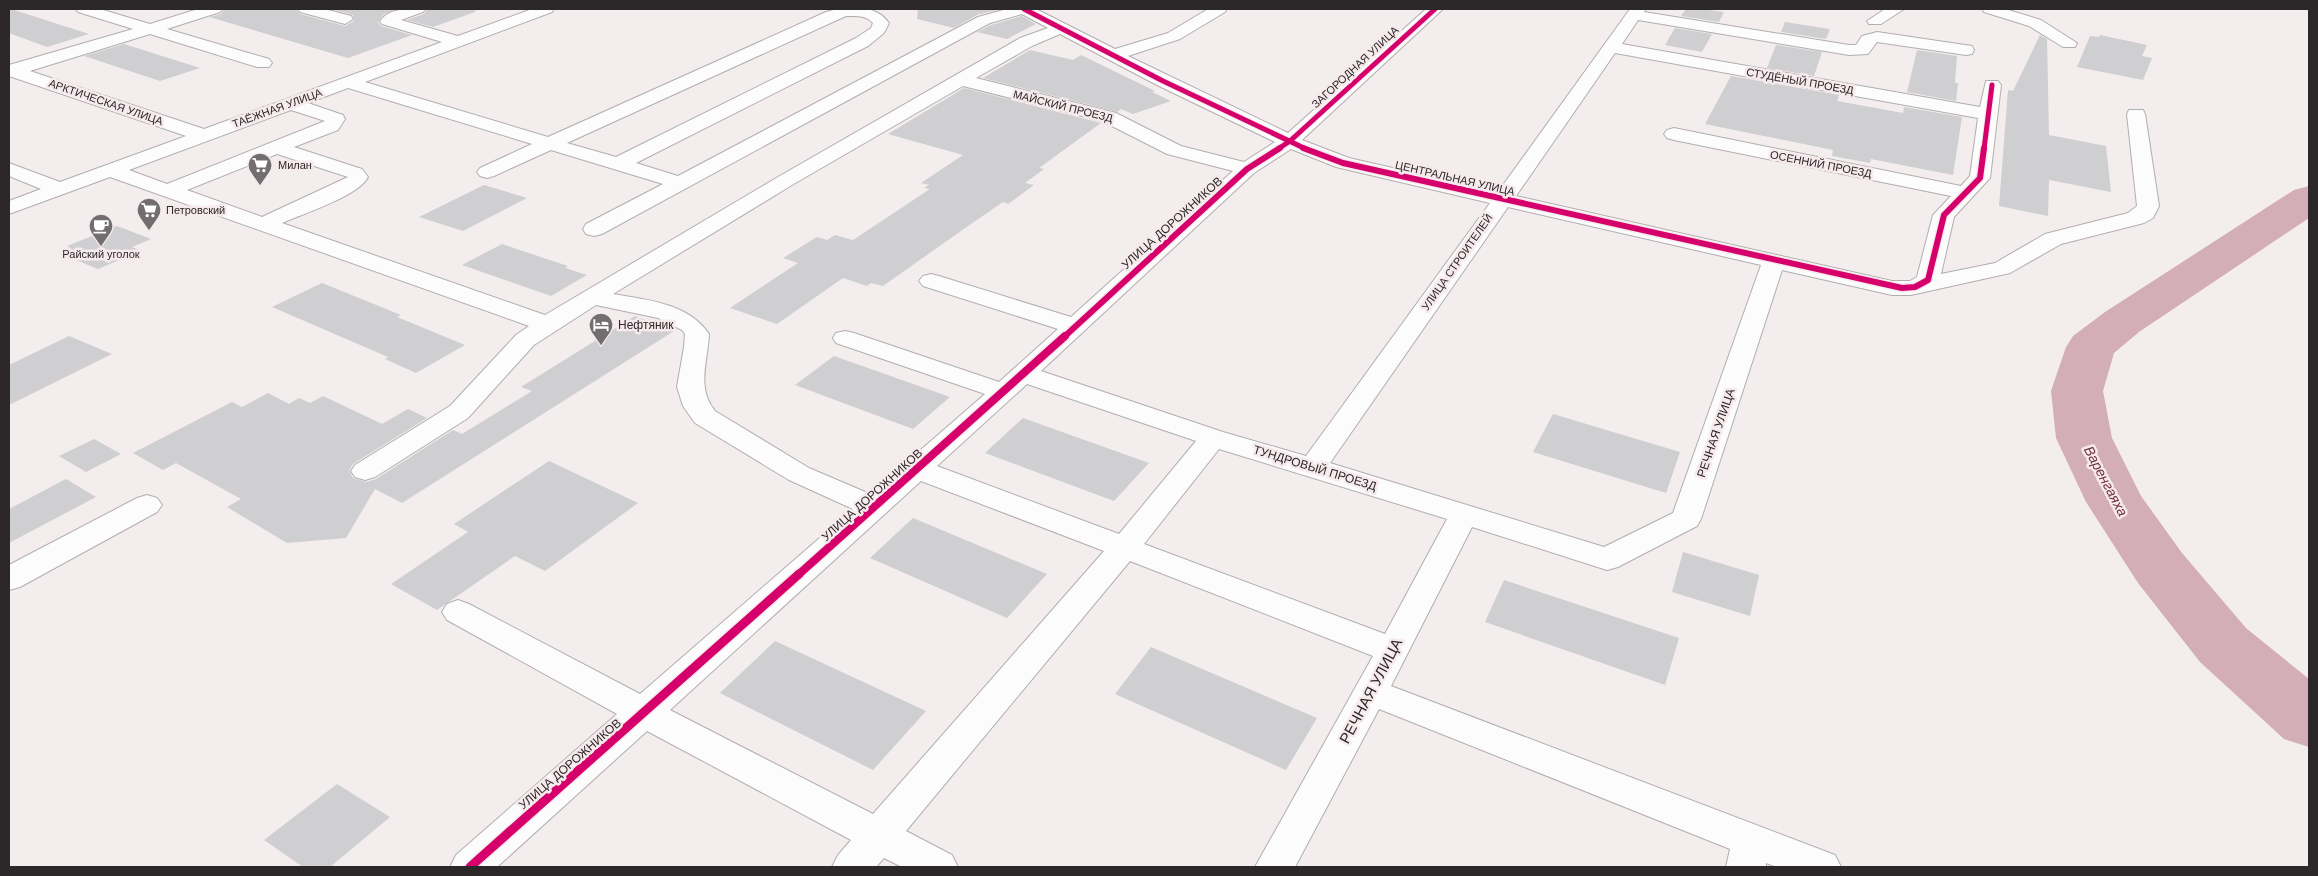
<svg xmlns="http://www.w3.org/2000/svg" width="2318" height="876" viewBox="0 0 2318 876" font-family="'DM Sans',sans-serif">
<rect width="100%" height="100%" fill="#f3edee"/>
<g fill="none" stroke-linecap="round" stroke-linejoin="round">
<path fill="#d4aeb7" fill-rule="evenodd" d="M2309 186V218L2139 332 2114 353 2103 391 2112 438 2141 496 2182 553 2246 628 2309 679V747L2284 739 2200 662 2138 583 2086 502 2056 438 2051 391 2066 347 2073 336 2105 312 2294 190Z"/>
</g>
<path fill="#cfced0" d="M9 9H11L89 34 47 47 9 33Z
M224 9H296L300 14 345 26 354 21 353 15 331 9H396L383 15 378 22 381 26 412 35 348 58 209 17 221 14Z
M427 9H475V12L433 27 407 20 424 14Z
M918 9H1001L977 15 954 28 917 19Z
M1686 9H1700L1724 12 1719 22 1681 16Z
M1022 16 1036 24 1007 39 977 32 991 25Z
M1785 22 1830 29 1826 39 1781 32Z
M1675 28 1712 34 1702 52 1665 45Z
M2040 35 2047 39 2049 135 2106 146 2111 192 2049 180 2048 216 1999 206 2008 90 2013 91Z
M2100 35 2147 45 2142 56 2152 58 2143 80 2077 67 2090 36 2099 37Z
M124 44 200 68 160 81 84 56Z
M1776 45 1822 52 1814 76 1767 68Z
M1030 50 1073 60 1081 55 1155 91 1152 92 1171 101 1133 114 1121 109 1117 112 983 78Z
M1917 50 1957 56 1955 83H1958L1956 101 1907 92Z
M1731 76 1839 95 1837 101 1903 113 1904 107 1962 117 1953 175 1871 159 1870 163 1832 156 1833 150 1705 124Z
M964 88 1101 123 1039 168 1044 169 1025 183 1034 185 1008 204 1003 202 968 226 883 286 871 283 867 286 843 278 777 324 730 308 798 263 783 258 817 237 827 240 835 235 853 240 930 189 924 188 929 185 921 183 963 155 888 134Z
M484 185 527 198 463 231 419 217Z
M117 226 151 239 132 247 141 251 98 269 61 254 72 249 67 246Z
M502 244 568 266 565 268 587 275 551 296 462 265Z
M322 283 401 315 397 317 465 345 416 373 385 359 388 357 272 307Z
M635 316 674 331 402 503 375 489 346 538 287 543 227 507 241 499 176 463 163 470 133 453 232 402 242 407 268 393 289 404 299 398 310 403 323 396 382 424 408 409 427 418 353 464 349 470 353 478 366 482 376 479 453 430 462 434 532 391 521 387Z
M69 336 112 354 9 405V365Z
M834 356 950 397 913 429 795 385Z
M1553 414 1680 452 1666 493 1533 452Z
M1023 418 1149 463 1114 501 985 453Z
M94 439 121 454 86 472 59 456Z
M549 461 638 503 545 571 515 556 437 610 391 584 468 532 454 524Z
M66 479 96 497 9 543V509Z
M913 518 1047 574 1007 618 870 558Z
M1683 552 1759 575 1750 616 1672 592Z
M1504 580 1679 638 1665 685 1485 622Z
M775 641 926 711 873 770 720 693Z
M1151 647 1317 718 1286 770 1115 694Z
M337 784 390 817 330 867H303L264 840Z"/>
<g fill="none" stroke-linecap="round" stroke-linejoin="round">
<defs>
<path id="minor" d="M76 9H100L150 24 198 9H222L220 12 167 29 269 59 272 63 269 67H257L150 34 30 71 204 129 442 42 382 24 380 21C390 7 409 9 425 9L423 12 401 20 458 36 532 9H554L552 12 365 82 548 137 826 12C848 5 876 4 889 23L884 33 868 46 636 163 678 176 978 17 1007 9H1036L1115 49 1168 33 1208 9H1227L1225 12 1180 39 1128 56 1288 133 1426 9H1443L1302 140 1349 158 1498 192 1630 9H1646L1644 12 1849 45H1856L1862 36 1877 32 1972 46 1974 50 1972 54 1966 55 1877 42 1868 54 1849 55 1638 20 1622 44 1980 107 1986 81H1998L2001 85 1990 178 1954 217 1941 274 1995 263 2045 234 2128 213 2137 206 2127 114 2129 110H2143L2145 114 2159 206 2153 218 2144 223 2061 244 2010 273 1911 295H1892L1782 270 1701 519 1697 526 1618 567 1607 570 1472 527 1391 686 1835 855 1841 867H1777L1766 863V867H1726L1730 849 1379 709 1295 867H1255L1373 656 1130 561 906 831 952 855 958 867H902L884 858 876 867H832L838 855 851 840 647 731 497 867H450L456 855 617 714 447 620 442 612 447 604 458 600 469 604 640 694 853 509 789 480 695 423 683 406 677 387 684 347 685 334 682 330 658 318 596 305 534 345 468 418 375 477 365 480 355 477 351 471 355 465 450 406 516 335 529 326 110 177 9 214V201L41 189 9 176V163L60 182 186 136 9 76V65L133 29 78 12ZM1022 14 1048 28 1020 38 778 177 545 315 282 223C302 214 359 196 368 177L362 169 294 147 338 130 345 119 343 115 308 103 348 88 532 144 480 168 477 172 480 176 487 178 494 176 551 150 663 184 586 224 583 229 586 234 594 236 602 234 990 23ZM846 16C856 16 866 15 873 23L871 28 856 38 616 157 567 143ZM1060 34 1157 85 1275 142 1244 162 1181 146 1116 113 976 78 1032 46ZM1615 53 1978 118 1970 176 1961 186 1674 128 1667 130 1664 134 1667 138 1674 140 1951 196 1933 215 1917 277 1910 281H1892L1516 196ZM963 86 1102 121 1167 154 1233 171 1071 317 939 276 931 274 923 276 919 281 923 286 1058 329 999 382 854 333 845 331 836 333 833 338 836 343 985 394 870 494 809 468 715 411C696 388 708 361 709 334 688 303 648 300 613 294L792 185ZM291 110 325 121 167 184 129 170ZM1291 149 1336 167 1490 203 1306 456 1223 432 1041 371 1254 173ZM277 154 348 177 262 217 187 190ZM1508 207 1761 265 1673 513 1604 547 1330 463ZM1027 384 1196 441 1119 534 937 466ZM1219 449 1447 519 1385 634 1144 544ZM921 481 1104 551 873 814 670 710Z
M298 9H324L351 16 353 19 345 24 300 12Z
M1885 9H1904L1881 24H1869L1867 21Z
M1982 9H2005L2041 20 2077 43 2075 47H2063L2029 26 1984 12Z
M147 495 157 498 162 505 157 512 20 587 9 590V565L137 498Z"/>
</defs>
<use href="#minor" stroke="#b2adae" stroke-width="2"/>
<use href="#minor" fill="#fdfcfc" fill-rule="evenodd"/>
<defs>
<path id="cycleway-far3" d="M1024 9 1163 81 1306 149
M1278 149 1290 141 1435 9
M1984 149 1992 85"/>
<path id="cycleway-far2" d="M1303 148 1343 163 1902 288 1915 287 1928 280 1944 215 1980 178 1984 148
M1064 337 1247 169 1280 148"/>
<path id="cycleway-far1" d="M798 575 1065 336"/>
<path id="cycleway" d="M470 867 799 574"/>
</defs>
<use href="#cycleway-far3" stroke="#f6eaec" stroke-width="7"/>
<use href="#cycleway-far2" stroke="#f6eaec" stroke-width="9"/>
<use href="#cycleway-far1" stroke="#f6eaec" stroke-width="11"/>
<use href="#cycleway" stroke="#f6eaec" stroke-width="12"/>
<use href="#cycleway-far3" stroke="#d6006c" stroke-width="5"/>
<use href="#cycleway-far2" stroke="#d6006c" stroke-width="6"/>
<use href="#cycleway-far1" stroke="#d6006c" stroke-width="8"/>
<use href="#cycleway" stroke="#d6006c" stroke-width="9"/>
</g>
<defs>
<symbol id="supermarket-pin" viewBox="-11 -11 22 30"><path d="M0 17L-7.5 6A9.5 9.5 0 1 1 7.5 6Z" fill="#726d6e" stroke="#f6eaec"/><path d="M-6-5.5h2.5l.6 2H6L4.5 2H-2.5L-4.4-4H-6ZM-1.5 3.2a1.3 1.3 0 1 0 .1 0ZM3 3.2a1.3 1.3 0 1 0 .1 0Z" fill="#fff"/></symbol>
<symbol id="cafe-pin" viewBox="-11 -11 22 30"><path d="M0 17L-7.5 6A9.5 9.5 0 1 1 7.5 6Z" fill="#726d6e" stroke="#f6eaec"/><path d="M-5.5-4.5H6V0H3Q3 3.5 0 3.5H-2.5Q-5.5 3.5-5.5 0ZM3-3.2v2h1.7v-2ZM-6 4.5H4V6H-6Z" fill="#fff"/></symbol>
<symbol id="hotel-pin" viewBox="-11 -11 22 30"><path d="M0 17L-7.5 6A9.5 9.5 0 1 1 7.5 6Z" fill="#726d6e" stroke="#f6eaec"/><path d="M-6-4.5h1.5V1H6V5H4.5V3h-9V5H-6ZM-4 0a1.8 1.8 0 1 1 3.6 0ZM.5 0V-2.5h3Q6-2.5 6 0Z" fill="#fff"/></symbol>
</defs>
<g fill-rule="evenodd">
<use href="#supermarket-pin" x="246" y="151" width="28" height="38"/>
<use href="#supermarket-pin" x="135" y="196" width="28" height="38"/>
<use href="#cafe-pin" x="87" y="212" width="28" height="38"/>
<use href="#hotel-pin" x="587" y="311" width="28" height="38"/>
</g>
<g text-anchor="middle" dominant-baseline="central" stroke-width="5" stroke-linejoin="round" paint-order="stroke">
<g font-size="11" fill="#2c2829" stroke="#f6eaec">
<text transform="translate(1355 67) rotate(-43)">ЗАГОРОДНАЯ УЛИЦА</text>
<text transform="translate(1800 81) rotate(10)">СТУДЁНЫЙ ПРОЕЗД</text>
<text transform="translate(106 102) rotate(19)">АРКТИЧЕСКАЯ УЛИЦА</text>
<text transform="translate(1063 106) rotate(14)">МАЙСКИЙ ПРОЕЗД</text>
<text transform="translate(277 108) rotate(-20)">ТАЁЖНАЯ УЛИЦА</text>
<text transform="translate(1821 164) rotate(11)">ОСЕННИЙ ПРОЕЗД</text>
<text transform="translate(1455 178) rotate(13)">ЦЕНТРАЛЬНАЯ УЛИЦА</text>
<text transform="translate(1457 262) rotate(-55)">УЛИЦА СТРОИТЕЛЕЙ</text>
</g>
<g font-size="11" fill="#2c2829" stroke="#f6eaec" text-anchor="start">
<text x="278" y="165">Милан</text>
<text x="166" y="210">Петровский</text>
<text x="101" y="254" text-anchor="middle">Райский уголок</text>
</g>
<g font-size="12" fill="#2c2829" stroke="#f6eaec">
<text transform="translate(1172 223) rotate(-42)">УЛИЦА ДОРОЖНИКОВ</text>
<text transform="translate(1716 433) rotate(-71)">РЕЧНАЯ УЛИЦА</text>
<text transform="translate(1315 468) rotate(17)">ТУНДРОВЫЙ ПРОЕЗД</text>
<text transform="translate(872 495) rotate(-42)">УЛИЦА ДОРОЖНИКОВ</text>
<text transform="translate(570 764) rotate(-41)">УЛИЦА ДОРОЖНИКОВ</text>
</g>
<g font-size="12" fill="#2c2829" stroke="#f6eaec" text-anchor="start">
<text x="618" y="325">Нефтяник</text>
</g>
<g font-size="14" font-style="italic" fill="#713044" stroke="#f6eaec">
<text transform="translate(2106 481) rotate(62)">Варенгаяха</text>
</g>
<g font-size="15" fill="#2c2829" stroke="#f6eaec">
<text transform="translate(1371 691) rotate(-62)">РЕЧНАЯ УЛИЦА</text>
</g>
</g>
<rect width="2318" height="876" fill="none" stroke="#2c2829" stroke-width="20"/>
</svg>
